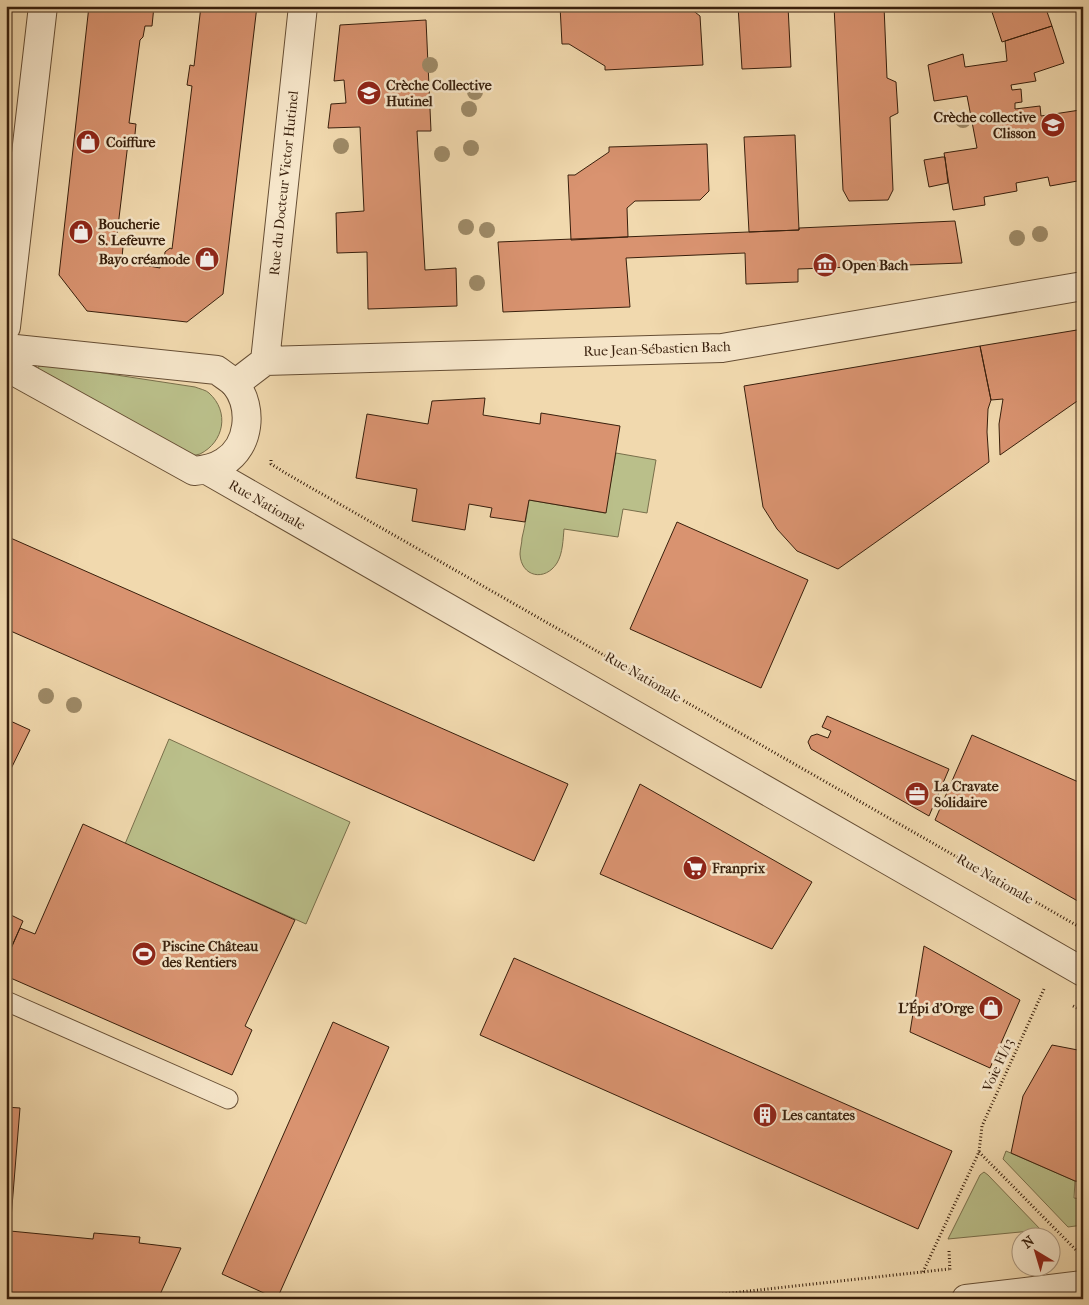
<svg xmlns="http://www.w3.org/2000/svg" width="1089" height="1305" viewBox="0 0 1089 1305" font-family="'IM FELL French Canon',serif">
<rect width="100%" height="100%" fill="#f1d9ae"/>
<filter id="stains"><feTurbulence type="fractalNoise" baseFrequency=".004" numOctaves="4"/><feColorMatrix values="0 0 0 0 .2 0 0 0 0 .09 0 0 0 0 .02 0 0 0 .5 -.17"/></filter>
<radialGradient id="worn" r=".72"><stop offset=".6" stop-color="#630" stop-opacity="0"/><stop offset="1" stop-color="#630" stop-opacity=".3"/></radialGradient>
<path fill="#babf8a" stroke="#796f4b" d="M44 364 195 387C200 389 206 390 209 393 230 412 224 442 200 454 195 456 187 455 181 455L39 375 38 367Z
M616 453 656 460 647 513 623 509 618 537 564 529C563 539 563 553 557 563 545 582 521 577 520 554 520 549 522 543 522 538 525 526 527 513 529 500L605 513Z
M169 739 350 822 306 924 125 844Z
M1006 1151 1075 1181 1074 1198 1083 1199V1225L1068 1227 1003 1159Z
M984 1172 988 1175 1041 1230 948 1239 980 1175Z"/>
<path fill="#d99370" stroke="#381f0c" d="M89 6H154L152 26H145L143 37 140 40 129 123 136 124 134 144 128 143 116 243 119 242 123 247 122 257H124V263L135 264 136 262 145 261 149 262V266L160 268V262H164L165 252 170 248 172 249 192 86 187 85 190 65 194 66 201 6H257L223 294 187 322 87 311 59 275Z
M560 6H617L626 11 691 9 700 16 703 65 605 70V66L569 44H562Z
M738 6H788L791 67 742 69Z
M834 6H884L887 78 896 82 898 113 890 117 893 190 888 200 849 201 843 190Z
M990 6H1045L1052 26 1002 42Z
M426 20 431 131H417L425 270 456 268 457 306 368 309 367 252 337 253 336 213 364 211 360 127 328 128 331 104 346 103 344 80 334 81 340 25Z
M1052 26 1064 63 1034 73 1036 81 1011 85 1012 90 1021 89 1022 102 1015 103V109L1040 106 1041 116 1080 110 1083 120V180L1050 186 1048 177 1016 183 1017 191 984 197 985 205 953 210 944 153 977 148 967 96 934 101 928 65 963 54 965 67 1007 61 1005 41Z
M795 135 799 230 749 232 744 137Z
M707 144 709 191 700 200 635 201 627 208 628 237 571 240 568 175H575L609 152V147Z
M942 157H945L948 183 929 187 924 160Z
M955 221 962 263 798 269V282L746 284 745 253 626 258 630 307 503 312 498 242 799 230V228Z
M1083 329V397L1000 455 999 424 1003 399 991 400 980 346Z
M980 346 991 400 988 409 987 432 989 462 838 569 797 551 777 529 763 507 744 386Z
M485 398 483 415 540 424 541 413 620 426 606 513 529 500 525 522 490 517 492 508 469 504 465 530 412 521 417 489 356 478 367 414 428 424 432 401Z
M677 522 808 580 761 688 630 629Z
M6 536 568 784 534 861 6 629Z
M827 716 949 769 929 816 811 749 808 742 811 736 817 734 828 738 831 731 822 727Z
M6 719 30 730 6 779Z
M972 735 1083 784V904L935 820Z
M640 784 812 882 772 949 600 874Z
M83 824 295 920 245 1026 252 1030 232 1075 6 976V960L20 928 35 934Z
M11 915 23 921 11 948 6 946V921Z
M924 946 1020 1000 990 1068 910 1032Z
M514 958 952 1151 918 1229 480 1035Z
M333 1022 389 1047 277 1299 222 1274Z
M1052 1045 1083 1051V1182L1075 1181 1011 1153 1023 1096Z
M6 1107 20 1108 10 1231 93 1239 94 1233 140 1237 139 1243 181 1248 158 1299H6Z"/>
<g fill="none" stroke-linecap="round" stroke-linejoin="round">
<defs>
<path id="service" d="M6 1001 228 1099"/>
<path id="minor" d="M6 327 43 6
M265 361 303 6
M235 384 265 361 722 348 1083 286
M966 1299 1083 1285"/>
<path id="tertiary" d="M6 348 217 370C223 375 231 379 236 385 253 408 250 446 224 462 215 468 205 470 194 471L19 374 6 353
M207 470 1083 972"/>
</defs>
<use href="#service" stroke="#664e34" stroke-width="21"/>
<use href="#minor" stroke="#664e34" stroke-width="30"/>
<use href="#tertiary" stroke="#664e34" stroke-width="30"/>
<path stroke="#381f0c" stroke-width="3" stroke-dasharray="1 2.5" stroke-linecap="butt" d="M271 460V464L287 474 1083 929
M1073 1006 1083 1011
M979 1152 1077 1251
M949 1251 950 1271
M923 1272 979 1152 982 1126 1044 989
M677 1299 949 1269"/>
<use href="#service" stroke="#f6e6ca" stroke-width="19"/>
<use href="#minor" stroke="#f6e6ca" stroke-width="28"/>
<use href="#tertiary" stroke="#f6e6ca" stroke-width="28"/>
</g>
<g fill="#9d8966">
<circle cx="430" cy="65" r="8"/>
<circle cx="475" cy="92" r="8"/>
<circle cx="469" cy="109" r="8"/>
<circle cx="963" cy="120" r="8"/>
<circle cx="341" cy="146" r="8"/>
<circle cx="471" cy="148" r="8"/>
<circle cx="442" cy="154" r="8"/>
<circle cx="466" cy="227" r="8"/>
<circle cx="487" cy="230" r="8"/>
<circle cx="1040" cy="234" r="8"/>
<circle cx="1017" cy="238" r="8"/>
<circle cx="477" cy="283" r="8"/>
<circle cx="46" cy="696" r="8"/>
<circle cx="74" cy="705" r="8"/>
</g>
<defs>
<symbol id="school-disc" viewBox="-11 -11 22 22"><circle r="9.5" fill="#8f2418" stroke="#f6e6ca"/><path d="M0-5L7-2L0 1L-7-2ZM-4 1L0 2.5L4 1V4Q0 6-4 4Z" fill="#fff"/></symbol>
<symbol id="shop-disc" viewBox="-11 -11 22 22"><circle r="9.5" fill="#8f2418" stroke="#f6e6ca"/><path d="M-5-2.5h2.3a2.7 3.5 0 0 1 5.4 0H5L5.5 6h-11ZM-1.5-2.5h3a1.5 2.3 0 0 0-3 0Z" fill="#fff"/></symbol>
<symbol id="museum-disc" viewBox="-11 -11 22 22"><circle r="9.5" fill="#8f2418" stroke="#f6e6ca"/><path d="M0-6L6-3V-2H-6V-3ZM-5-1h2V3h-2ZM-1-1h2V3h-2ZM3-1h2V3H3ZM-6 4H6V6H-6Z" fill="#fff"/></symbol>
<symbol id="office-disc" viewBox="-11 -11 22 22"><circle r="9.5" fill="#8f2418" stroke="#f6e6ca"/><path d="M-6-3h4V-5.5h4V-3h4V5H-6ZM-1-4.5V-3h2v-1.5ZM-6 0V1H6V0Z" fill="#fff"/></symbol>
<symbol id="supermarket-disc" viewBox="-11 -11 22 22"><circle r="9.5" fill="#8f2418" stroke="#f6e6ca"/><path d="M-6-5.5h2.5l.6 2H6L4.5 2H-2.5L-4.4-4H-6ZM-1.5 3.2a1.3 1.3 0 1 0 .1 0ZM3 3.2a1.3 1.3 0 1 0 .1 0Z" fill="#fff"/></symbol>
<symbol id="stadium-disc" viewBox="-11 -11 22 22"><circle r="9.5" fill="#8f2418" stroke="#f6e6ca"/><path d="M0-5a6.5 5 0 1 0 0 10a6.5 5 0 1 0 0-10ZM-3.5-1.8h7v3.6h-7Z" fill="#fff"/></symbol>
<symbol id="building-disc" viewBox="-11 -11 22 22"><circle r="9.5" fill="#8f2418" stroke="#f6e6ca"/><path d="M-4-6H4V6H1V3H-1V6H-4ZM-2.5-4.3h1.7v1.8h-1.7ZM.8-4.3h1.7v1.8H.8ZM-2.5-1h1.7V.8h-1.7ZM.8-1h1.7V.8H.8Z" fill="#fff"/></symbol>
</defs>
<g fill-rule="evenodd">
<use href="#school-disc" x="355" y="79" width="28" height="28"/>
<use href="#school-disc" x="1039" y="111" width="28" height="28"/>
<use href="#shop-disc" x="74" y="128" width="28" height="28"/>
<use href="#shop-disc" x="67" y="218" width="28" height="28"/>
<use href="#shop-disc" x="193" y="245" width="28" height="28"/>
<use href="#museum-disc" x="811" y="251" width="28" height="28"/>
<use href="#office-disc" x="903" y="780" width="28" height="28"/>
<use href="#supermarket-disc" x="681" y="854" width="28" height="28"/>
<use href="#stadium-disc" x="130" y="940" width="28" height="28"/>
<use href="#shop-disc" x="977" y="994" width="28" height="28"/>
<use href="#building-disc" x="751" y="1101" width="28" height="28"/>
</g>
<g text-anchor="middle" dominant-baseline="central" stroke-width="5" stroke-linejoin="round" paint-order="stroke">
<g font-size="14" font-weight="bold" fill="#381f0c" stroke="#f6e6ca" text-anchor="start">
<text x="386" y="85">Crèche Collective<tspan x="386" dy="16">Hutinel</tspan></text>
<text x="1036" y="117" text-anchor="end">Crèche collective<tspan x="1036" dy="16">Clisson</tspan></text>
<text x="106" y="142">Coiffure</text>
<text x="98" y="224">Boucherie<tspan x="98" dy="16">S. Lefeuvre</tspan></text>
<text x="190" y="259" text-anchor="end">Bayo créamode</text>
<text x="842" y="265">Open Bach</text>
<text x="934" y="786">La Cravate<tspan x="934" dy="16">Solidaire</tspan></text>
<text x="712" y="868">Franprix</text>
<text x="162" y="946">Piscine Château<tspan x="162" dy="16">des Rentiers</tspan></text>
<text x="974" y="1008" text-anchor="end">L'Épi d'Orge</text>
<text x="782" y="1115">Les cantates</text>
</g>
<g font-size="14" fill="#381f0c" stroke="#f6e6ca">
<text transform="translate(284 183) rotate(-84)">Rue du Docteur Victor Hutinel</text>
<text transform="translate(657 349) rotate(-2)">Rue Jean-Sébastien Bach</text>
<text transform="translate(267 505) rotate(30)">Rue Nationale</text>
<text transform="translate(643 677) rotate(30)">Rue Nationale</text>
<text transform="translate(995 879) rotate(30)">Rue Nationale</text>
<text transform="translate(998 1065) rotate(-66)">Voie FI/13</text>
</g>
</g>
<rect width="1089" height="1305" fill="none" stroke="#f1d9ae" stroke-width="25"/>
<rect x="8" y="8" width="1074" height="1290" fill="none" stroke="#381f0c" stroke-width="2.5"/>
<rect x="12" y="12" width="1064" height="1280" fill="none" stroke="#381f0c"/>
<g transform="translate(1036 1252) rotate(322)"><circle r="24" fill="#f6e6ca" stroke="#aa967e"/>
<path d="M0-4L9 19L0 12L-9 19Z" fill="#8f2418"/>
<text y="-8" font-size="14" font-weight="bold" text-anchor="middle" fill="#381f0c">N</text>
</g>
<rect width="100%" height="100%" filter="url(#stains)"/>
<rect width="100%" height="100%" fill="url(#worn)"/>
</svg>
